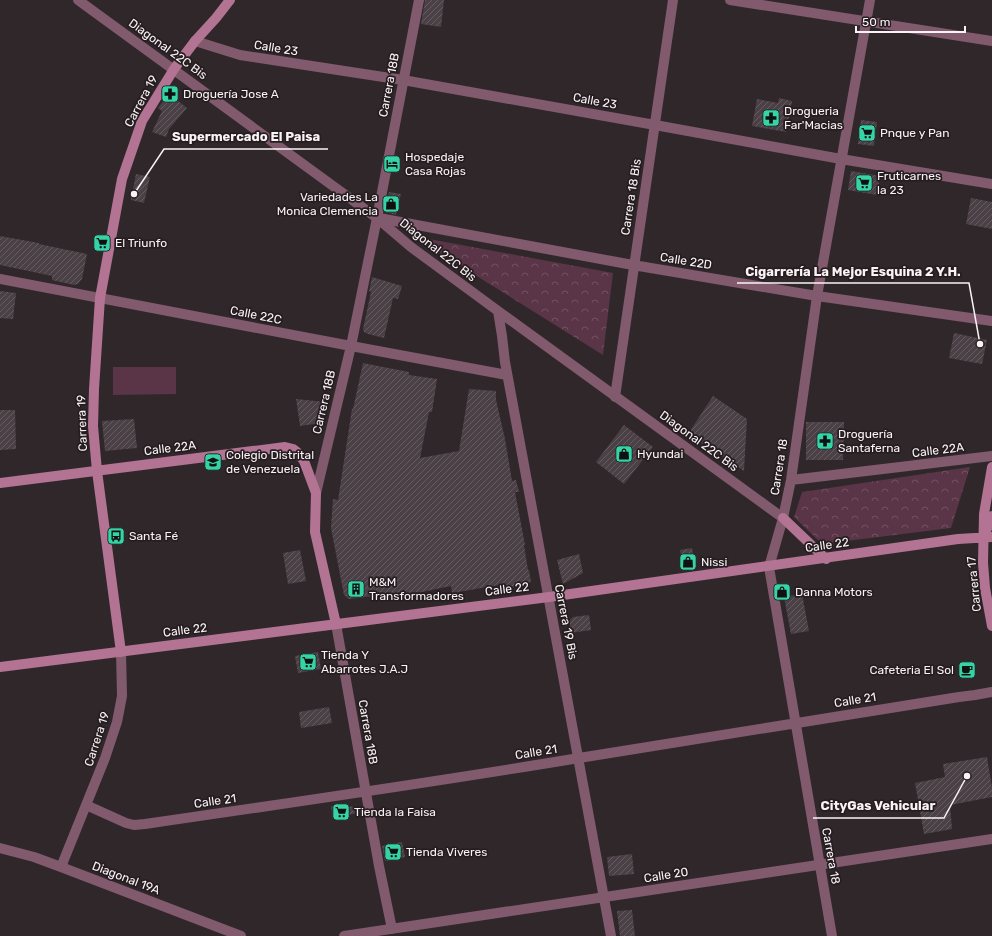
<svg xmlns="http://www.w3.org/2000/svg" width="992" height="936" viewBox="0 0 992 936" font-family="Rubik,sans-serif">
<defs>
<pattern id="forest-crowns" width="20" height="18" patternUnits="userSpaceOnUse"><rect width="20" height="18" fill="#5a3447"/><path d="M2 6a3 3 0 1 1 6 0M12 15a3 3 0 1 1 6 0" fill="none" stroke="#725262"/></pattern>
<pattern id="building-hatch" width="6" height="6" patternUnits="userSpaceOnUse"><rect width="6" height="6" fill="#4a4045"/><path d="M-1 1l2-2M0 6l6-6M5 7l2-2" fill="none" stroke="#655c60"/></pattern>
</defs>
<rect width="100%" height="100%" fill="#30272b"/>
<path fill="#5a3447" d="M113 367H176V394L113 395Z"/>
<path fill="url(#forest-crowns)" d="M413 236 613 273 603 355Z
M970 467 951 528 822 544 794 517 802 492Z"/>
<path fill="url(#building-hatch)" d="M425 0H444L441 27 421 24Z
M172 96 187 108 169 129 166 137 152 132 162 111 158 108 164 100Z
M779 98 792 101 786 132 752 126 757 99 778 103Z
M861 120 877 122 874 146 858 144Z
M851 171 880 176 877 195 848 190Z
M136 174 150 177 144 203 131 200Z
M389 192 401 194 396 215 385 212Z
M971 198 992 202V229L966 224Z
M0 236 39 243V244L87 254 82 279 78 284 74 285 52 280V276L0 265Z
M372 277 402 286 398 299 393 298 384 338 368 334 364 332 363 329 371 292 369 291Z
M0 291 16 293 13 319 0 318Z
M954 333 987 340 982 364 949 358Z
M363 363 409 372V375L437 379 432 412H429L420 458 459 451 469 389 496 391V400L505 439 512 481 516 480 519 492H515L525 545H524L528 570H529L531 582 526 585 505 588V584L452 593 451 586 417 593 418 594 406 596 405 592 349 599 344 595 331 528 333 499 338 500 352 409H353Z
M713 396 747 419 744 471 688 434Z
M296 399 325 402 323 417 314 424 300 426Z
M0 410H15L16 449 0 450Z
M134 419 137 448 105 451 102 421Z
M806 422H844L843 460H806Z
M624 425 653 447 624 484 596 462Z
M692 548 695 564 683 566 680 550Z
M300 550 306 581 288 584 283 553Z
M579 554 583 573 563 584 557 560Z
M802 594 809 631 791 634 784 597Z
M589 615 591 630 570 633V620L573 617Z
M318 652 321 669 298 673 295 656Z
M329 707 332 723 301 728 299 712Z
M987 757 992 788V797L950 805 952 829 924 834 915 783 945 777 943 764Z
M331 806 362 807 363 812 333 818Z
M402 842 405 857 385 861 382 846Z
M632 854 634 874 609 876 607 857Z
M632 910 635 936H620L617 911Z"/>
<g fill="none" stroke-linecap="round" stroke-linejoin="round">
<path stroke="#815a6d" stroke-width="10" d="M78 0 377 218 411 247 498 311 783 518
M730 0 992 41
M195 41 240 55 403 80 655 125 841 159 992 184
M379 218 633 265 817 296 992 321
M0 279 351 346 507 375
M498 311 502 336 505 362 611 936
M615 397 673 0
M791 480 992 456
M316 493 351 346 377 218 419 0
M336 624 379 866 392 929
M86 805 126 823 134 825 145 824C290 803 435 782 579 758 706 738 832 717 959 697L975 695 992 692
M0 848 34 857 61 867 241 936
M61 867 105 758 117 722 122 696 121 652
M344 936 992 839
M832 936 769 567 783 518 791 480 817 296 870 0"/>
<path stroke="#b27492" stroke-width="10" d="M992 467 984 514 983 563 985 588 992 626
M0 483 285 447 293 449 298 453 304 461 316 493 315 532 336 624
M783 518 826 559
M986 531 992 516
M121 652 97 471 93 426 94 389 100 298 122 179 142 121 174 69 195 41 216 18 230 0
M0 667 549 597 958 539 992 537"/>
</g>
<defs>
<symbol id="pharmacy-square" viewBox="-11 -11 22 22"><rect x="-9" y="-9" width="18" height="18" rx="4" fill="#35d4a7" stroke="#261d21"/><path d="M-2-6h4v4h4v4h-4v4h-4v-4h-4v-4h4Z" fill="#111"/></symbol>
<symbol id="supermarket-square" viewBox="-11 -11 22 22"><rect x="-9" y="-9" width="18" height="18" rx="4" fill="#35d4a7" stroke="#261d21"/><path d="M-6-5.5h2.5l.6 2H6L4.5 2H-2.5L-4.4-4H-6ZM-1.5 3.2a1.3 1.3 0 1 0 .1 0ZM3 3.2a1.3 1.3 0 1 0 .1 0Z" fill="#111"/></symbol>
<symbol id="hotel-square" viewBox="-11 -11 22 22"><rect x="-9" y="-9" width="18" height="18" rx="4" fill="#35d4a7" stroke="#261d21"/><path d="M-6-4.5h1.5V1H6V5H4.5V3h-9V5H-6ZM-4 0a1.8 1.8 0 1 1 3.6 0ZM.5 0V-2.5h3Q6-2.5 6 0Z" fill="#111"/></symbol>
<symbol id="shop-square" viewBox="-11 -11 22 22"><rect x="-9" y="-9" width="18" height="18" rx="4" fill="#35d4a7" stroke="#261d21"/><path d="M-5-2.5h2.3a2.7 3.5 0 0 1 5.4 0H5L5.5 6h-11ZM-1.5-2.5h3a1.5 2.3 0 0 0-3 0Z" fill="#111"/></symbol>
<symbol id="school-square" viewBox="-11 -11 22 22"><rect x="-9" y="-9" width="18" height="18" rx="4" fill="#35d4a7" stroke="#261d21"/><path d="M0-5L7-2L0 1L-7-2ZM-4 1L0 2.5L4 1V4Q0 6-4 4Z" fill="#111"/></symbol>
<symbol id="bus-square" viewBox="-11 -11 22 22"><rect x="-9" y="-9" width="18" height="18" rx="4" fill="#35d4a7" stroke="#261d21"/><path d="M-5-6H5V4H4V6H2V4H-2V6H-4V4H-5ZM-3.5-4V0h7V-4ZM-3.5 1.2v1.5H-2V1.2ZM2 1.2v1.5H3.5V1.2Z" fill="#111"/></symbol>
<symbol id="building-square" viewBox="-11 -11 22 22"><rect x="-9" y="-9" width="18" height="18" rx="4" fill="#35d4a7" stroke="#261d21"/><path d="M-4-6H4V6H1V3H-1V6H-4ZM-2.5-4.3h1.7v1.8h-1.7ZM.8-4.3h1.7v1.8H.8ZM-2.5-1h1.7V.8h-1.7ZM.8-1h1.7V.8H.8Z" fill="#111"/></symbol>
<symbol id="cafe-square" viewBox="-11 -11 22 22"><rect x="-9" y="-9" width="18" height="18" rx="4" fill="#35d4a7" stroke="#261d21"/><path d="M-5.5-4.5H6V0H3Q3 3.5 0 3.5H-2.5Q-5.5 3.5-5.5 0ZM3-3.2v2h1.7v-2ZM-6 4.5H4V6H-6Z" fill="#111"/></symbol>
</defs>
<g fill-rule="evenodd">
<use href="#pharmacy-square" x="160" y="84" width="20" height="20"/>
<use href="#pharmacy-square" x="761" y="108" width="20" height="20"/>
<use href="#supermarket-square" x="857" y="123" width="20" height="20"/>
<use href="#hotel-square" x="382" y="154" width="20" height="20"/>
<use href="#supermarket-square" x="854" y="173" width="20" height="20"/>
<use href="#shop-square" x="381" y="194" width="20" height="20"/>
<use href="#supermarket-square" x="92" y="233" width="20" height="20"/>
<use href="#pharmacy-square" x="815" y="431" width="20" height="20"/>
<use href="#shop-square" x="614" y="444" width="20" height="20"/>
<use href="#school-square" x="203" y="452" width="20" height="20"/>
<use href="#bus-square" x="106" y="526" width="20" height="20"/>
<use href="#shop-square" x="678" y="552" width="20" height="20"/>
<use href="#building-square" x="346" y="579" width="20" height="20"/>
<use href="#shop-square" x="772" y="582" width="20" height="20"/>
<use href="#supermarket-square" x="298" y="652" width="20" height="20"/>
<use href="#cafe-square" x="957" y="660" width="20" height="20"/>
<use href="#supermarket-square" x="331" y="802" width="20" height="20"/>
<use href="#supermarket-square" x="383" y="842" width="20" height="20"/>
</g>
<g text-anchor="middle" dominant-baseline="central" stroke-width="3.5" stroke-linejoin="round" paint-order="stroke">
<g font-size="12" fill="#f9f3f5" stroke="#261d21">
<text transform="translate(276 48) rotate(9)">Calle 23</text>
<text transform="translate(168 49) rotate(36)">Diagonal 22C Bis</text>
<text transform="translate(389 85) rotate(-79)">Carrera 18B</text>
<text transform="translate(141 101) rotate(-62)">Carrera 19</text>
<text transform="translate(595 101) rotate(10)">Calle 23</text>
<text transform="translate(631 197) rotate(-81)">Carrera 18 Bis</text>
<text transform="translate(438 250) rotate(38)">Diagonal 22C Bis</text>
<text transform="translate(686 261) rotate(9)">Calle 22D</text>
<text transform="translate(256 315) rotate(11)">Calle 22C</text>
<text transform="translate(324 402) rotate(-77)">Carrera 18B</text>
<text transform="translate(82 423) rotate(-92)">Carrera 19</text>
<text transform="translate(699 441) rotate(36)">Diagonal 22C Bis</text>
<text transform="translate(170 448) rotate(-7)">Calle 22A</text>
<text transform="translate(938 450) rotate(-7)">Calle 22A</text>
<text transform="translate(779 467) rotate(-81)">Carrera 18</text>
<text transform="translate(827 545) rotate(-8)">Calle 22</text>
<text transform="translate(974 584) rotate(-96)">Carrera 17</text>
<text transform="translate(507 589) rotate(-7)">Calle 22</text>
<text transform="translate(566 622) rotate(79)">Carrera 19 Bis</text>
<text transform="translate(185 630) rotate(-7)">Calle 22</text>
<text transform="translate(855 700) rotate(-9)">Calle 21</text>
<text transform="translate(368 732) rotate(80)">Carrera 18B</text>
<text transform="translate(97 739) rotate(-72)">Carrera 19</text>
<text transform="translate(536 752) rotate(-9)">Calle 21</text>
<text transform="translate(215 801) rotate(-8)">Calle 21</text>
<text transform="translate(831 856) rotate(80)">Carrera 18</text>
<text transform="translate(666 875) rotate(-9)">Calle 20</text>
<text transform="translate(126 878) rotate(21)">Diagonal 19A</text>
</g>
<g font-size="12" fill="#f9f3f5" stroke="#261d21" text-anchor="start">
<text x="183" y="94">Droguería Jose A</text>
<text x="784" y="111">Drogueria<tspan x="784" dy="14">Far'Macias</tspan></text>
<text x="880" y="133">Pnque y Pan</text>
<text x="405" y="157">Hospedaje<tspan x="405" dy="14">Casa Rojas</tspan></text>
<text x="877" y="176">Fruticarnes<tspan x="877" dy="14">la 23</tspan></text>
<text x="378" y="197" text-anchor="end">Variedades La<tspan x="378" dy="14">Monica Clemencia</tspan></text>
<text x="115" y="243">El Triunfo</text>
<text x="838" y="434">Droguería<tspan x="838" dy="14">Santaferna</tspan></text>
<text x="637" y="454">Hyundai</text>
<text x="226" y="455">Colegio Distrital<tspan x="226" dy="14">de Venezuela</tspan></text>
<text x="129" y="536">Santa Fé</text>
<text x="701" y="562">Nissi</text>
<text x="369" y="582">M&amp;M<tspan x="369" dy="14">Transformadores</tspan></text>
<text x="795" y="592">Danna Motors</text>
<text x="321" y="655">Tienda Y<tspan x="321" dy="14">Abarrotes J.A.J</tspan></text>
<text x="954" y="670" text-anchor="end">Cafeteria El Sol</text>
<text x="354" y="812">Tienda la Faisa</text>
<text x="406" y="852">Tienda Viveres</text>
</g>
</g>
<path fill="none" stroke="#f9f3f5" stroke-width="1.5" d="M134 194L164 149H328M980 344L969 283H737M967 776L944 818H813"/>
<g fill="#f9f3f5" stroke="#261d21" stroke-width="1.5">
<circle cx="134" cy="194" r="4"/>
<circle cx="980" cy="344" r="4"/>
<circle cx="967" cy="776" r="4"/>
</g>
<g font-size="13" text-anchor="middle" font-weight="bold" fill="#f9f3f5" stroke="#261d21" stroke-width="3.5" stroke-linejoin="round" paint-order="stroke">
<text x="246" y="141">Supermercado El Paisa</text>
<text x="853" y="276">Cigarrería La Mejor Esquina 2 Y.H.</text>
<text x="878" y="810">CityGas Vehicular</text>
</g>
<path d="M856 26v6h109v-6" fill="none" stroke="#f9f3f5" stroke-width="2"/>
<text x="862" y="26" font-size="12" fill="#f9f3f5" stroke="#261d21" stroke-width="3" paint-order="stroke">50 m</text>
</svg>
